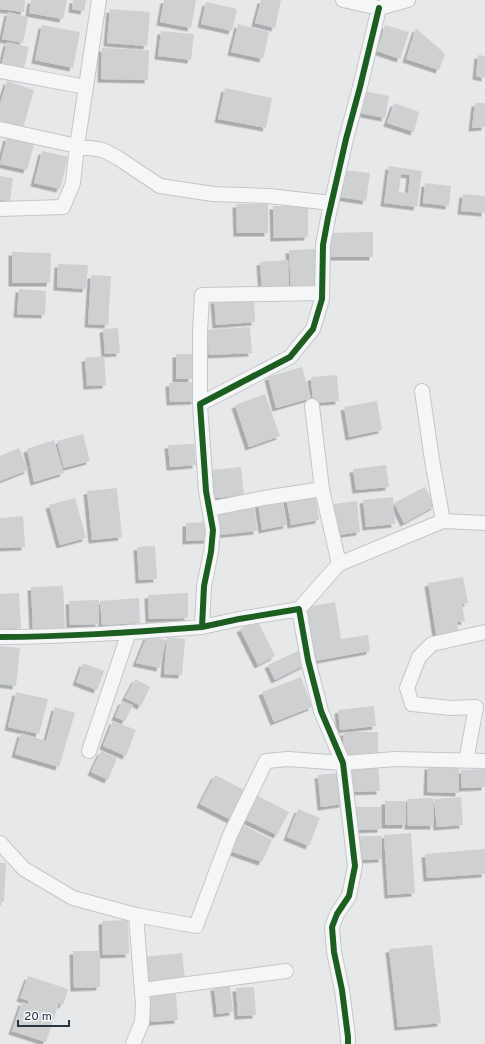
<svg xmlns="http://www.w3.org/2000/svg" width="485" height="1044" viewBox="0 0 485 1044" font-family="Overpass,sans-serif">
<defs>
<filter id="shadow"><feDropShadow dx="-3.5" dy="3.5" stdDeviation="0" flood-color="#0004"/></filter>
</defs>
<rect width="100%" height="100%" fill="#e6e8ea"/>
<path fill="#ced0d2" fill-rule="evenodd" filter="url(#shadow)" d="M0 0H25L24 12 0 9Z
M31 0H67L63 19 29 13Z
M73 0H86L84 11 72 9Z
M164 0H196L191 28 160 22Z
M261 0H281L275 28 255 23Z
M206 2 237 9 232 31 201 24Z
M110 9 150 12 147 46 107 43Z
M8 12 28 17 23 43 2 39Z
M238 24 269 32 263 59 231 52Z
M42 25 80 32 73 68 35 60Z
M385 25 409 32 400 59 377 51Z
M416 28 445 54 439 70 406 59Z
M161 31 194 34 191 60 158 56Z
M7 42 29 47 23 72 1 67Z
M102 48 149 50 148 80 101 79Z
M478 55 485 56V78L476 76Z
M7 81 34 90 23 128 0 122V104Z
M225 88 272 98 266 128 218 119Z
M363 91 389 96 385 118 359 113Z
M394 103 419 112 414 132 387 123Z
M475 103H485V127L472 128Z
M7 137 34 144 27 170 0 164Z
M42 151 68 157 60 189 34 183Z
M389 166 422 171 417 207 384 203ZM401 174 410 175 408 193 399 192Z
M343 170 370 173 366 201 339 197Z
M0 176 13 178 10 201 0 200Z
M425 183 451 186 449 206 423 203Z
M463 194 485 196V213L461 211Z
M236 204H268V233H237Z
M273 206H308V237L274 238Z
M373 232V257H328L327 233Z
M319 249 320 288 291 290 289 250Z
M12 252 51 253 50 283H12Z
M288 260 289 289 262 291 260 262Z
M58 264 88 265 86 289 57 287Z
M91 275 111 276 108 325 88 324Z
M19 289 46 291 45 315 17 314Z
M254 298 255 322 216 325 214 300Z
M250 327 252 353 209 355 207 330Z
M118 328 120 353 105 354 103 329Z
M176 354H192V379H176Z
M104 356 106 385 87 386 85 358Z
M302 367 311 398 276 408 268 377Z
M337 375 339 401 313 403 311 377Z
M194 382 195 401 170 402 169 383Z
M265 394 280 436 249 447 235 405Z
M377 401 382 430 349 437 344 407Z
M83 434 90 461 64 468 57 441Z
M54 440 64 473 34 482 27 449Z
M194 444 196 465 170 467 168 445Z
M19 448 28 470 0 481V456Z
M386 465 389 487 356 490 353 469Z
M241 467 244 495 215 498 212 470Z
M425 487 435 506 404 523 394 503Z
M117 488 122 537 92 540 87 491Z
M315 492 319 520 291 525 286 496Z
M393 497 395 524 366 527 363 500Z
M75 498 86 538 60 545 49 505Z
M282 498 287 525 262 530 258 502Z
M357 501 360 532 338 535 334 504Z
M254 505 257 531 218 535 216 509Z
M23 516 25 547 0 548V518Z
M208 522V540L186 541V523Z
M155 546 157 579 139 580 137 547Z
M463 577 468 603 462 604 465 621 457 622 459 636 437 640 428 583Z
M63 586 65 629 33 630 31 587Z
M19 593 21 628 0 629V594Z
M188 593V618L149 619 148 595Z
M139 598 140 623 102 625 100 601Z
M99 600V624L70 625 69 601Z
M335 602 341 639 368 635 370 651 315 661 306 607Z
M257 620 275 656 258 665 240 629Z
M147 636 166 640 160 668 136 663Z
M167 637 185 639 182 675 164 674Z
M0 646 20 648 16 686 0 684Z
M298 651 305 665 275 680 268 665Z
M83 663 104 671 97 690 76 682Z
M301 677 312 707 274 722 262 692Z
M135 679 150 687 141 706 125 698Z
M16 692 48 699 39 734 8 727Z
M122 701 133 705 125 721 115 717Z
M374 706 376 726 340 730 338 710Z
M55 707 75 713 59 767 15 754 21 733 46 741Z
M113 721 136 730 126 756 103 746Z
M343 732H378V756L344 757Z
M101 751 117 758 108 780 91 772Z
M378 762 380 791 351 792 349 764Z
M428 766H459V793L427 792Z
M485 769V787L462 788 461 770Z
M340 773 343 804 321 807 318 775Z
M215 775 246 791 231 820 200 804Z
M256 795 289 812 277 835 244 819Z
M461 797 463 825 437 827 434 799Z
M433 798 434 826H408L407 799Z
M385 801H406V825H385Z
M352 807H381V829L355 830Z
M298 809 320 818 309 846 287 837Z
M243 825 272 840 262 862 230 851Z
M411 833 415 893 388 895 384 835Z
M358 836H382V859L359 860Z
M485 849V874L427 878 425 854Z
M0 863H6L4 902H0Z
M128 920 129 954 103 955 102 921Z
M432 945 441 1023 398 1027 389 949Z
M73 951H100V987L74 988Z
M182 953 185 980 146 984 143 957Z
M28 976 68 989 63 1005 59 1003 46 1042 12 1031 22 1002 28 1004 29 1001 20 998Z
M230 986 233 1012 217 1014 214 987Z
M254 987 256 1015 238 1016 236 988Z
M176 993 178 1020 151 1022 149 995Z"/>
<g fill="none" stroke-linecap="round" stroke-linejoin="round">
<defs>
<path id="street" d="M343 0 379 8 408 0
M0 71 86 87
M0 129 77 146 103 150 118 158 160 186 213 194 269 196 331 203
M0 209 63 207 73 183 77 146 99 0
M422 391 432 460 443 521
M200 404V332L202 295 322 293
M312 406 322 489
M209 509 264 498 322 489 339 564
M299 609 339 564 443 521 485 523
M202 627 239 619 299 609 308 660 321 711 343 763 355 866 349 896 337 914 332 927 334 952 342 990 348 1037V1044
M0 637C67 637 135 632 202 627L204 586 211 552 213 530 206 491 200 404 290 357 313 329 322 299 323 245 328 218 346 139 360 87 379 8
M89 751 129 632
M466 761 476 707 451 708 412 704 407 688 419 657 432 644 485 632
M0 843 24 869 73 898 136 915 143 1005 142 1022 133 1044
M136 915 196 926 230 835 266 761 288 759 343 763 396 759 485 761
M142 990 286 971"/>
</defs>
<use href="#street" stroke="#c4c6c8" stroke-width="16"/>
<use href="#street" stroke="#f5f6f7" stroke-width="14"/>
<defs>
<path id="cycleway" d="M202 627 239 619 299 609 308 660 321 711 343 763 355 866 349 896 337 914 332 927 334 952 342 990 348 1037V1044
M0 637C67 637 135 632 202 627L204 586 211 552 213 530 206 491 200 404 290 357 313 329 322 299 323 245 328 218 346 139 360 87 379 8"/>
</defs>
<use href="#cycleway" stroke="#f4f6f9" stroke-width="8"/>
<use href="#cycleway" stroke="#1b5e20" stroke-width="6"/>
</g>
<path d="M18 1020v6h51v-6" fill="none" stroke="#2b3444" stroke-width="2"/>
<text x="24" y="1020" font-size="12" fill="#2b3444" stroke="#f4f6f9" stroke-width="3" paint-order="stroke">20 m</text>
</svg>
